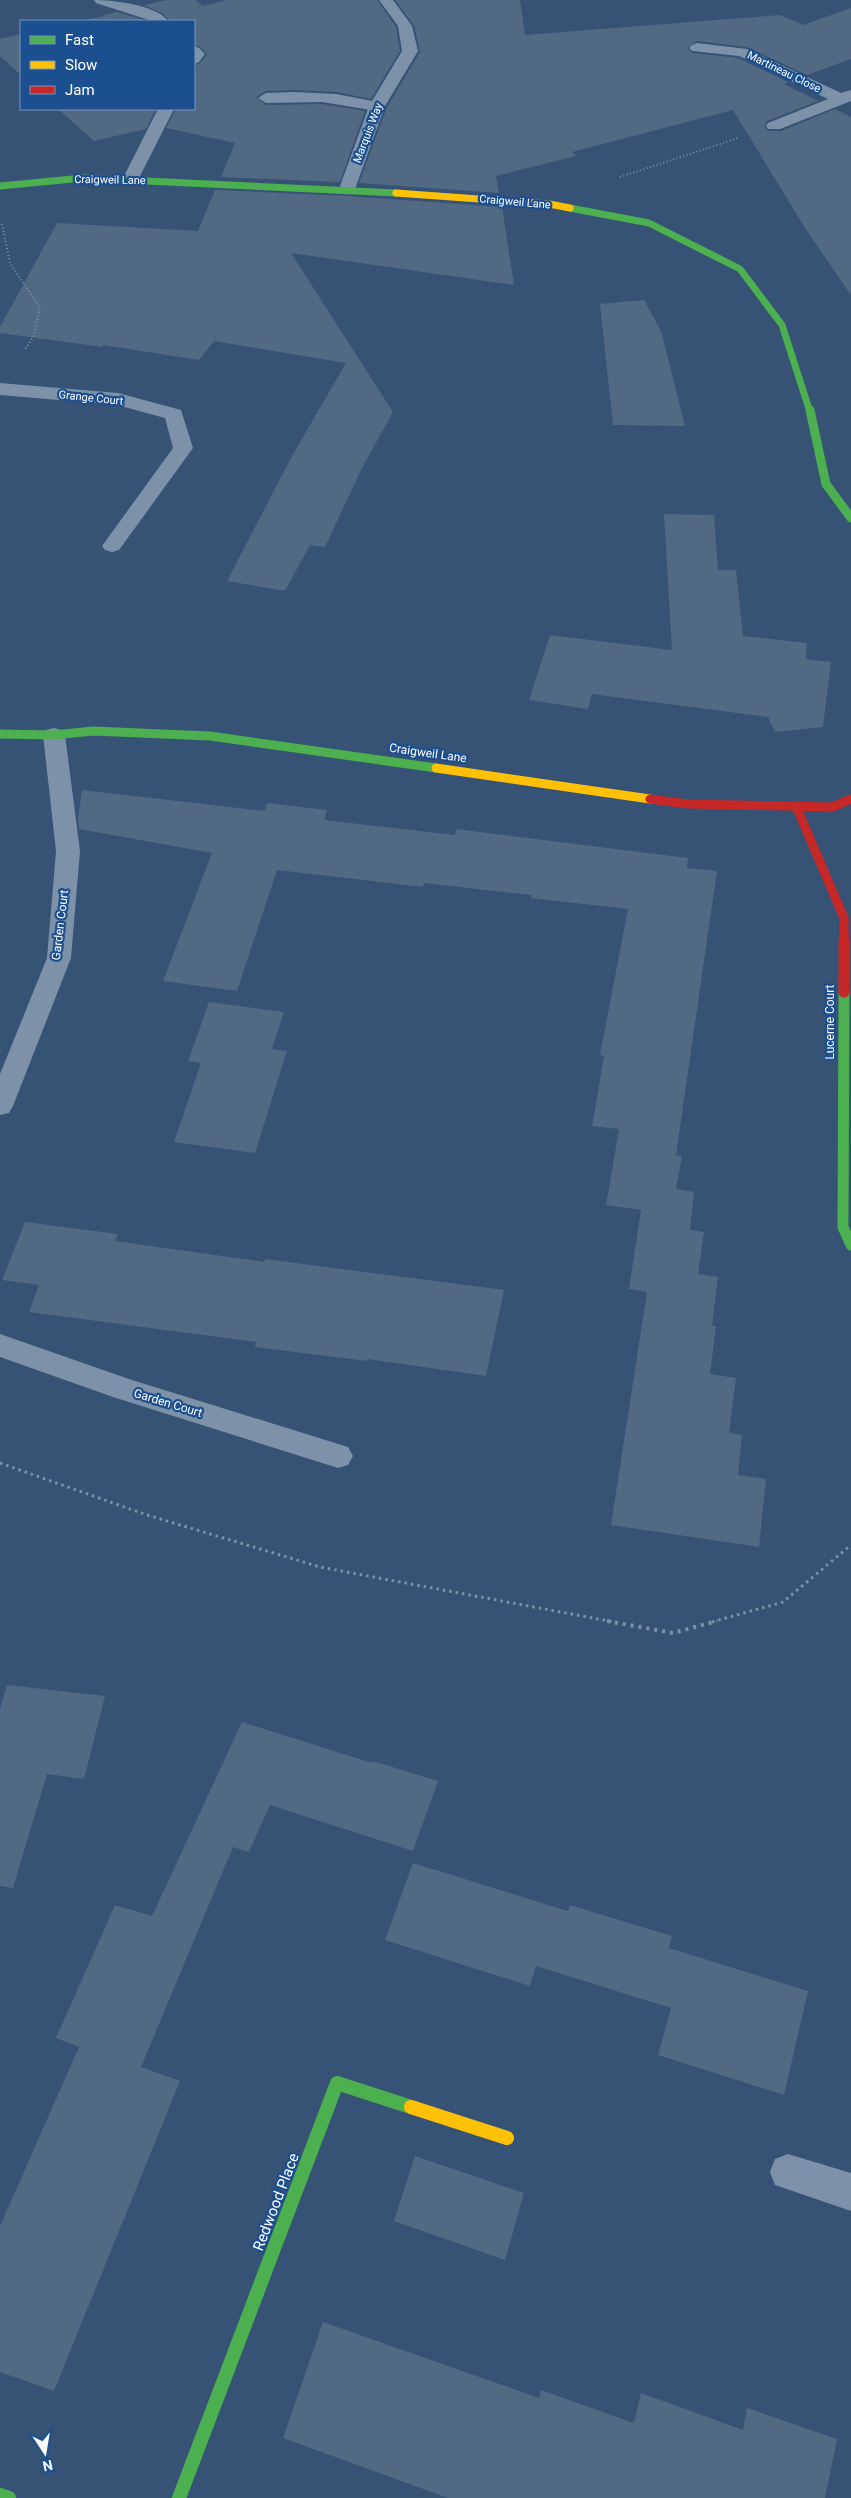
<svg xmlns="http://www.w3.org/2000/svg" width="851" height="2498" viewBox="0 0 851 2498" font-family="Roboto,sans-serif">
<rect width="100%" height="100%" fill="#365274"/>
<path fill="#526984" d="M167 0H195L203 6 227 0H377L396 27 400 51 371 99 336 92 294 90 266 91 256 97 266 105 322 104 365 111 340 182 221 177 235 143 166 128 176 109H194V66L200 63 207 54 200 47 194 44V21H170L163 14 144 5Z
M395 0H520L525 35 780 15 803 25 851 8V59L807 75 747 47 697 41 687 48 692 53 738 58 788 82 784 84 818 101 767 121 764 127 768 131H781L835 109 851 117V295L805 228 733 110 572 152 576 156 496 176 499 193 359 183 387 107 420 52 414 25Z
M117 12 147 21H81L105 16 104 15Z
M21 34V75L0 56V39Z
M58 109H156L146 129 94 141Z
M215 190 347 196 502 207 514 285 291 253 393 412 362 468 325 547 310 545 285 591 227 581 292 456 346 363 214 341 199 360 103 345 102 347 0 333V327L57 223 198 231Z
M644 300 661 331 685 426 613 425 600 304Z
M664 514 714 515 718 570H736L743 636 807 643 806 659 831 662 823 727 775 732 768 717 592 694 588 709 529 700 550 635 672 650Z
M82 790 265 811 267 803 327 810 324 820 455 835 456 829 688 858 687 868 717 871 676 1155 682 1156 676 1189 694 1192 690 1230 704 1232 698 1274 718 1277 712 1326H716L710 1374 736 1378 729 1433 742 1435 738 1475 766 1479 759 1547 611 1525 647 1292 629 1289 641 1210 606 1205 619 1129 592 1126 604 1056 600 1055 628 909 531 898V895L424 883 423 887 277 870 237 991 163 981 212 853 79 829 78 819Z
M209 1002 284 1012 272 1049 287 1051 255 1153 174 1142 201 1063 188 1061Z
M25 1222 118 1234 115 1241 264 1262 265 1259 504 1290 486 1376 367 1359V1361L255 1347 256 1342 29 1312 39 1285 2 1280Z
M7 1685 105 1696 84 1779 47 1774 13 1888 0 1886V1709Z
M242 1722 372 1763 373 1761 438 1781 413 1851 270 1805 249 1852 233 1847 141 2067 180 2081 54 2391 0 2372V2226L79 2047 56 2038 115 1905 152 1916Z
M413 1863 568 1911 570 1905 672 1936 669 1948 808 1991 784 2095 658 2055 671 2008 536 1966 530 1986 385 1940Z
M415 2156 524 2193 505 2260 394 2221Z
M323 2322 539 2398 541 2390 634 2423 641 2393 743 2430 747 2408 837 2439 825 2498H448L283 2438Z"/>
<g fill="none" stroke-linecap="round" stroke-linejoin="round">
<path stroke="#7d92a8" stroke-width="2" stroke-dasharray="1 2.5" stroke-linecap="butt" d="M620 177 738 138
M2 224 10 263 40 308 34 335 25 350"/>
<path stroke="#7d92a8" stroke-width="3" stroke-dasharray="2.5 4" stroke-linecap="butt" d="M0 1463 147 1515 320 1567 614 1622
M712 1622 783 1602 851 1545"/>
<path stroke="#7d92a8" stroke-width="4" stroke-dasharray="3 5" stroke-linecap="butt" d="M607 1621 673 1633 717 1621"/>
<path fill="#7d92a8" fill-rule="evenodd" d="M94 0C112 0 157 5 168 21H152L96 3Z
M194 46 199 48 205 54 199 62 194 64Z
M294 92 336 94 383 103 385 106 377 111 322 102 266 103 258 98 266 93Z
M158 109H174L138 180 136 184H124L122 180Z
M788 2154 851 2173V2211L775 2185 770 2172 775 2159Z"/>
<path fill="#7d92a8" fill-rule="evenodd" d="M379 0H393L412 26 418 51 385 106 355 189 353 193H341L339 189 369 106 402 51 398 26Z
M697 43 747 49 841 93 851 90V101L780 129H768L766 126 768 123 828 99 739 56 692 51 689 48 692 45Z
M0 383 118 393 181 410 193 448 119 550 112 552 105 550 102 546 173 448 165 418 117 405 0 395Z
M54 728 62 730 65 735 80 851 71 958 13 1106 9 1113 0 1115V1074L47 958 56 851 43 735 46 730Z
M0 1334 129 1379 348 1447 353 1456 348 1465 338 1468 113 1397 0 1357Z"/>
<path stroke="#4caf50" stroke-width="7" d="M0 186 83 178 396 193
M570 208 649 223 740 269 782 325 810 412"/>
<path stroke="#4caf50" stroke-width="9" d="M810 410 826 484 851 518
M0 734 54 735 93 731 210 736 436 768"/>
<path stroke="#4caf50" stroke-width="11" d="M844 992 843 1227 851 1245"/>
<path stroke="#4caf50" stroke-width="14" d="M0 2495 9 2498
M179 2498 337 2083 411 2107"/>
<path stroke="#ffc107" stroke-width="7" d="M396 193 549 204 570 208"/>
<path stroke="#ffc107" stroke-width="9" d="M436 768 650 799"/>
<path stroke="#ffc107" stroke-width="14" d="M411 2107 507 2138"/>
<path stroke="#c62828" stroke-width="9" d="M650 799 688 804 832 807 851 799
M796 806 844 918V941"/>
<path stroke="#c62828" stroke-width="11" d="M844 940V992"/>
</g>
<g text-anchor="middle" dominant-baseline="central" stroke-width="4.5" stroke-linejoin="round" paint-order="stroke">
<g font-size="11" fill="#fff" stroke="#1b4f8f">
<text transform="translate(784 72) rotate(26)">Martineau Close</text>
<text transform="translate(368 133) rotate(-69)">Marquis Way</text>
<text transform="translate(110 180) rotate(1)">Craigweil Lane</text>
<text transform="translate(515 202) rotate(5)">Craigweil Lane</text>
<text transform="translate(91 398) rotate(6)">Grange Court</text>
</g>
<g font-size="12" fill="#fff" stroke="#1b4f8f">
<text transform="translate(428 753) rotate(8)">Craigweil Lane</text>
<text transform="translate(60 925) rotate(-83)">Garden Court</text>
<text transform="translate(830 1022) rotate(-90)">Lucerne Court</text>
<text transform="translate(168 1403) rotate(17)">Garden Court</text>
</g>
<g font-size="15" fill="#fff" stroke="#1b4f8f">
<text transform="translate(276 2202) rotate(-69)">Redwood Place</text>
</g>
</g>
<rect x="20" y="20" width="175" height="90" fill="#1b4f8f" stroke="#7695bc"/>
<rect x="30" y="36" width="25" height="8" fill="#4caf50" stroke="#7695bc"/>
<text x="65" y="45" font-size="15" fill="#ffffff">Fast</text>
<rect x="30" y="61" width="25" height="8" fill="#ffc107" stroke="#7695bc"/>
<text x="65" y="70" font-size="15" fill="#ffffff">Slow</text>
<rect x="30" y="86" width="25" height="8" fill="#c62828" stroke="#7695bc"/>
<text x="65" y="95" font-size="15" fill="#ffffff">Jam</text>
<g transform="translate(45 2453) rotate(168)" stroke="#1b4f8f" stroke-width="4" paint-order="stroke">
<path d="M0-4L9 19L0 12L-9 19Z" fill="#ffffff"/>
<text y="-8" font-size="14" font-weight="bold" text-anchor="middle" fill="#ffffff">N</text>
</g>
</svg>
